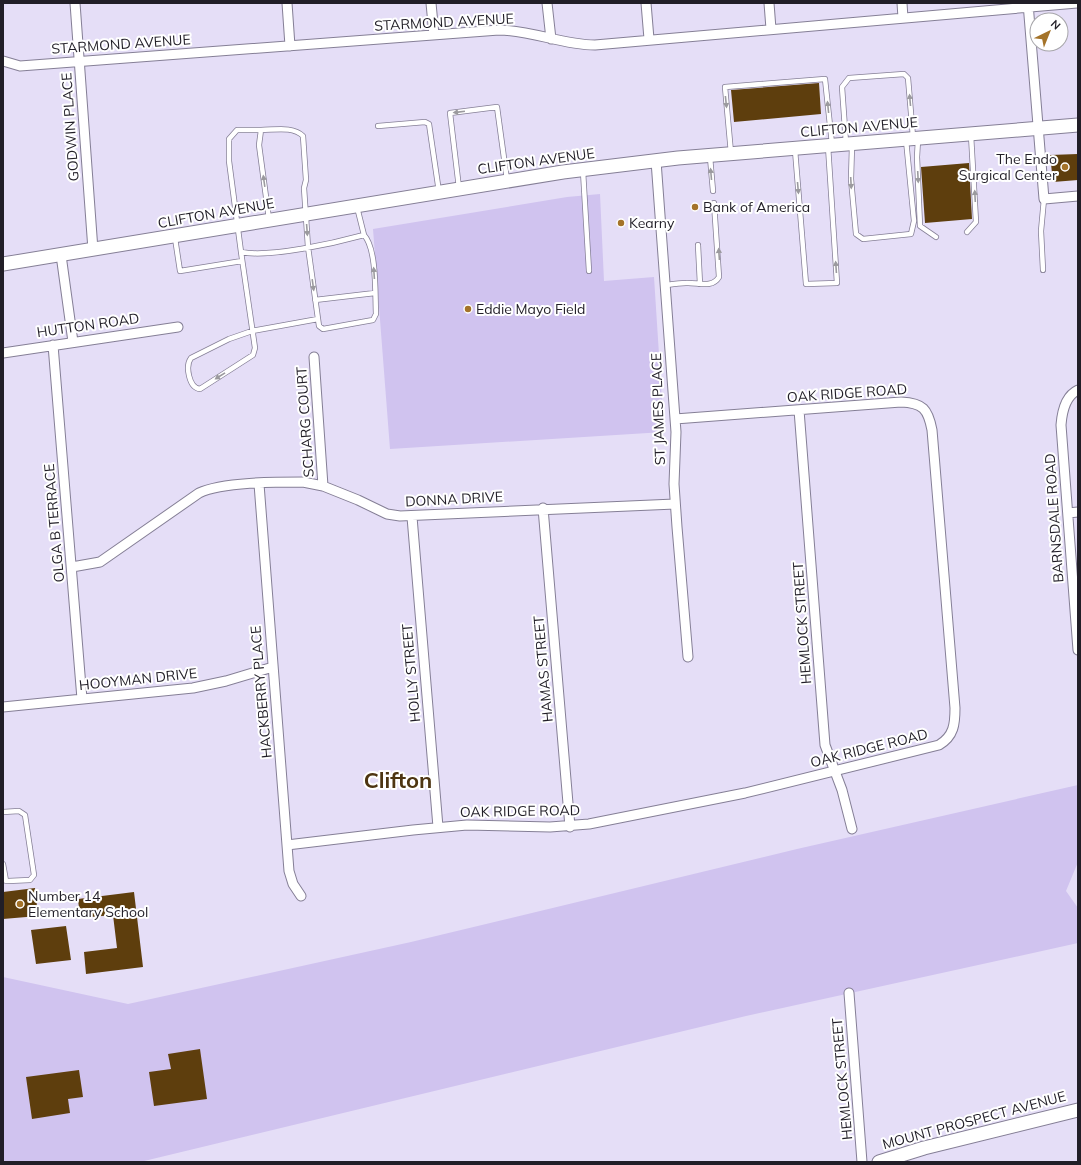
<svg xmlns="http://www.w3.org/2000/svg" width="1081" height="1165" viewBox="0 0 1081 1165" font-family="Mulish,sans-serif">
<rect width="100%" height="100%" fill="#e5def7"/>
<path fill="#d0c3ef" d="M600 194 604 281 654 277 664 432 390 449 373 229 567 197Z
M1078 785V862L1066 891 1078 908V943L746 1016 140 1162H3V977L128 1004 411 942 797 849Z"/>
<path fill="#5e3e0d" d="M819 83 821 114 734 122 731 90Z
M1078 154V180L1053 182 1050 155Z
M969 163 972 219 925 223 921 167Z
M35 888 38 916 3 919V892Z
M134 892 143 967 86 974 84 952 117 948 113 915 80 918 78 899Z
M66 926 71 960 36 964 31 930Z
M200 1049 207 1099 154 1106 149 1072 171 1069 168 1054Z
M79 1070 83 1097 68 1099 70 1113 32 1119 26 1077Z"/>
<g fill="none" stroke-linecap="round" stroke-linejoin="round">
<defs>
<path id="lane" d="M378 126 425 122 429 124 439 192
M261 130H237L229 139V161L241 252C269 258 335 243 364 235L357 207
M918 140 917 157 920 226 936 237
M846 143 842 87 849 78 904 74 908 78 913 137
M852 146 851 179 856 234 863 239 911 234 914 221 906 140
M795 150 806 284 837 283 828 146
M731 153 725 87 825 79 832 144
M710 157 713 191
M583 171 589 271
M459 188 450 113 497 107 507 180
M269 219 259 145 261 130C275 130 293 126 303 136L306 180 304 188 308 247 319 326 323 329 373 320 376 314C375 294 377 249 364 235
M967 232 976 222 971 135
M175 238 180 271 242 261
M698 245 700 284
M241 252 255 348 253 355 200 389C189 388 185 366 191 358L229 339 252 331 318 319
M1043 270 1041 231 1044 199
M666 285C673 284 679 283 686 283 697 282 712 289 719 277L714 203
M315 300 375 293
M3 812 19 811 25 815 34 875 30 880 8 881H6L3 864"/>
<path id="street" d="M75 3 93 250
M287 3 290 46
M431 3 434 35
M547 3 551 39
M646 3 649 39
M769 3 771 29
M902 3 903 18
M1028 3 1044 199 1078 196
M3 61 20 66 499 30C532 30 562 45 595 45L1077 3
M656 161 676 432 674 484 677 527 688 657
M61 255 73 342
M53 345 82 699
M3 353 178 327
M314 357 323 486
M1078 390C1065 396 1062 412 1061 425L1078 650
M799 410 825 745 842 790 852 829
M259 484 289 871 293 884 301 896
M543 508 570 827
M1068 513 1078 512
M412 517 438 827
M72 567 100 562 199 493C222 482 276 482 303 482L323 486 358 500 387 514 400 516 675 504
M3 707 193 688 226 681 273 667
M287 845 413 830 467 825 550 827 589 824 745 793 939 745C954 736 955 724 955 708L932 430C928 409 923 403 901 402L675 419
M849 993 862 1162"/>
<path id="secondary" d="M3 264 563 172 678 158 1078 125
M879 1162 924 1148 1078 1110"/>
</defs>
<use href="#lane" stroke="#857f96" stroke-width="6"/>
<use href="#street" stroke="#857f96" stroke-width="11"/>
<use href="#secondary" stroke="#857f96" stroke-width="15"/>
<use href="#lane" stroke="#fff" stroke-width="4.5"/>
<use href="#street" stroke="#fff" stroke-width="9"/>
<use href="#secondary" stroke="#fff" stroke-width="13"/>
</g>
<defs><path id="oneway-solid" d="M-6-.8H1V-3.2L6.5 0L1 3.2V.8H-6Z"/></defs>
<g fill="#9b9a9e">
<use href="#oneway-solid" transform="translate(910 100) rotate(-95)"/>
<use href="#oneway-solid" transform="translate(726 102) rotate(84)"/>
<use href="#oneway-solid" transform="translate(828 107) rotate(-96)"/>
<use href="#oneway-solid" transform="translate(459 112) rotate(173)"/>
<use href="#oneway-solid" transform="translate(711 174) rotate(-95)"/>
<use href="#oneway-solid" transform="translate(918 177) rotate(87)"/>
<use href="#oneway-solid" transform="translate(264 181) rotate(-98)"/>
<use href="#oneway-solid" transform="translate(851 183) rotate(87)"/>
<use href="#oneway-solid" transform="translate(798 188) rotate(85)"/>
<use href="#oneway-solid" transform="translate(975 196) rotate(-93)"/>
<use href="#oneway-solid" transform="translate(307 230) rotate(86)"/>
<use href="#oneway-solid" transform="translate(719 254) rotate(-94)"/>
<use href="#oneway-solid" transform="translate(836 267) rotate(-94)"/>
<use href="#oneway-solid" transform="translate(374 273) rotate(-94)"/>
<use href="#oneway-solid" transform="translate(313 285) rotate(82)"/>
<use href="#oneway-solid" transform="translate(220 376) rotate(148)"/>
</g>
<g fill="#a47329" stroke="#fff" stroke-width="1.5">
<circle cx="1065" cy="167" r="4"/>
<circle cx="695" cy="207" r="4"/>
<circle cx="621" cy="223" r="4"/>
<circle cx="468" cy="309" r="4"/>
<circle cx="20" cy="904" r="4"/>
</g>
<g text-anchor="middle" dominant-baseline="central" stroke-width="4" stroke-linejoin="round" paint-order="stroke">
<g font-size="14" fill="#211e27" stroke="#fff">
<text transform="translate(444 22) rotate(-3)">STARMOND AVENUE</text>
<text transform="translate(121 44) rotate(-4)">STARMOND AVENUE</text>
<text transform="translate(70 127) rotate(-94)">GODWIN PLACE</text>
<text transform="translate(859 127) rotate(-5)">CLIFTON AVENUE</text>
<text transform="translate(536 161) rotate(-8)">CLIFTON AVENUE</text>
<text transform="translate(216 213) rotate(-10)">CLIFTON AVENUE</text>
<text transform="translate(88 325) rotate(-8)">HUTTON ROAD</text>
<text transform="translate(847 393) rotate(-4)">OAK RIDGE ROAD</text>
<text transform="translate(658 409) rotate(-92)">ST JAMES PLACE</text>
<text transform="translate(305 422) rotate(-94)">SCHARG COURT</text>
<text transform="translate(454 499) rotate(-3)">DONNA DRIVE</text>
<text transform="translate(1054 518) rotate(-94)">BARNSDALE ROAD</text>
<text transform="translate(54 523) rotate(-95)">OLGA B TERRACE</text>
<text transform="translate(802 623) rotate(-94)">HEMLOCK STREET</text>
<text transform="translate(543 669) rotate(-95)">HAMAS STREET</text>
<text transform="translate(411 673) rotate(-95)">HOLLY STREET</text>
<text transform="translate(138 679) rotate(-6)">HOOYMAN DRIVE</text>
<text transform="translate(261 692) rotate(-95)">HACKBERRY PLACE</text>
<text transform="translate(869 748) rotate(-14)">OAK RIDGE ROAD</text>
<text transform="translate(520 811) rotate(-1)">OAK RIDGE ROAD</text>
<text transform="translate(842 1079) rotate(-95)">HEMLOCK STREET</text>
<text transform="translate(974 1120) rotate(-15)">MOUNT PROSPECT AVENUE</text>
</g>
<g font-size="14" fill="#211e27" stroke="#fff" text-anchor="start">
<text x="1057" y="159" text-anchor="end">The Endo<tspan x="1057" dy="16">Surgical Center</tspan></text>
<text x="703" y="207">Bank of America</text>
<text x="629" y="223">Kearny</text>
<text x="476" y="309">Eddie Mayo Field</text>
<text x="28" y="896">Number 14<tspan x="28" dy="16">Elementary School</tspan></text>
</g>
<g font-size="22" font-weight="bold" fill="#4d3512" stroke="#fff">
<text x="398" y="780">Clifton</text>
</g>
</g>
<rect width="1081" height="1165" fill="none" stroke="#211e27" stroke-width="8"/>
<g transform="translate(1049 32) rotate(43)"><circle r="19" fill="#ffffff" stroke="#a6a5a9"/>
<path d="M0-3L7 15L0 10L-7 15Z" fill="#a47329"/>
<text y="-6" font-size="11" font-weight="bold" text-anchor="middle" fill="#211e27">N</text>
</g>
</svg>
